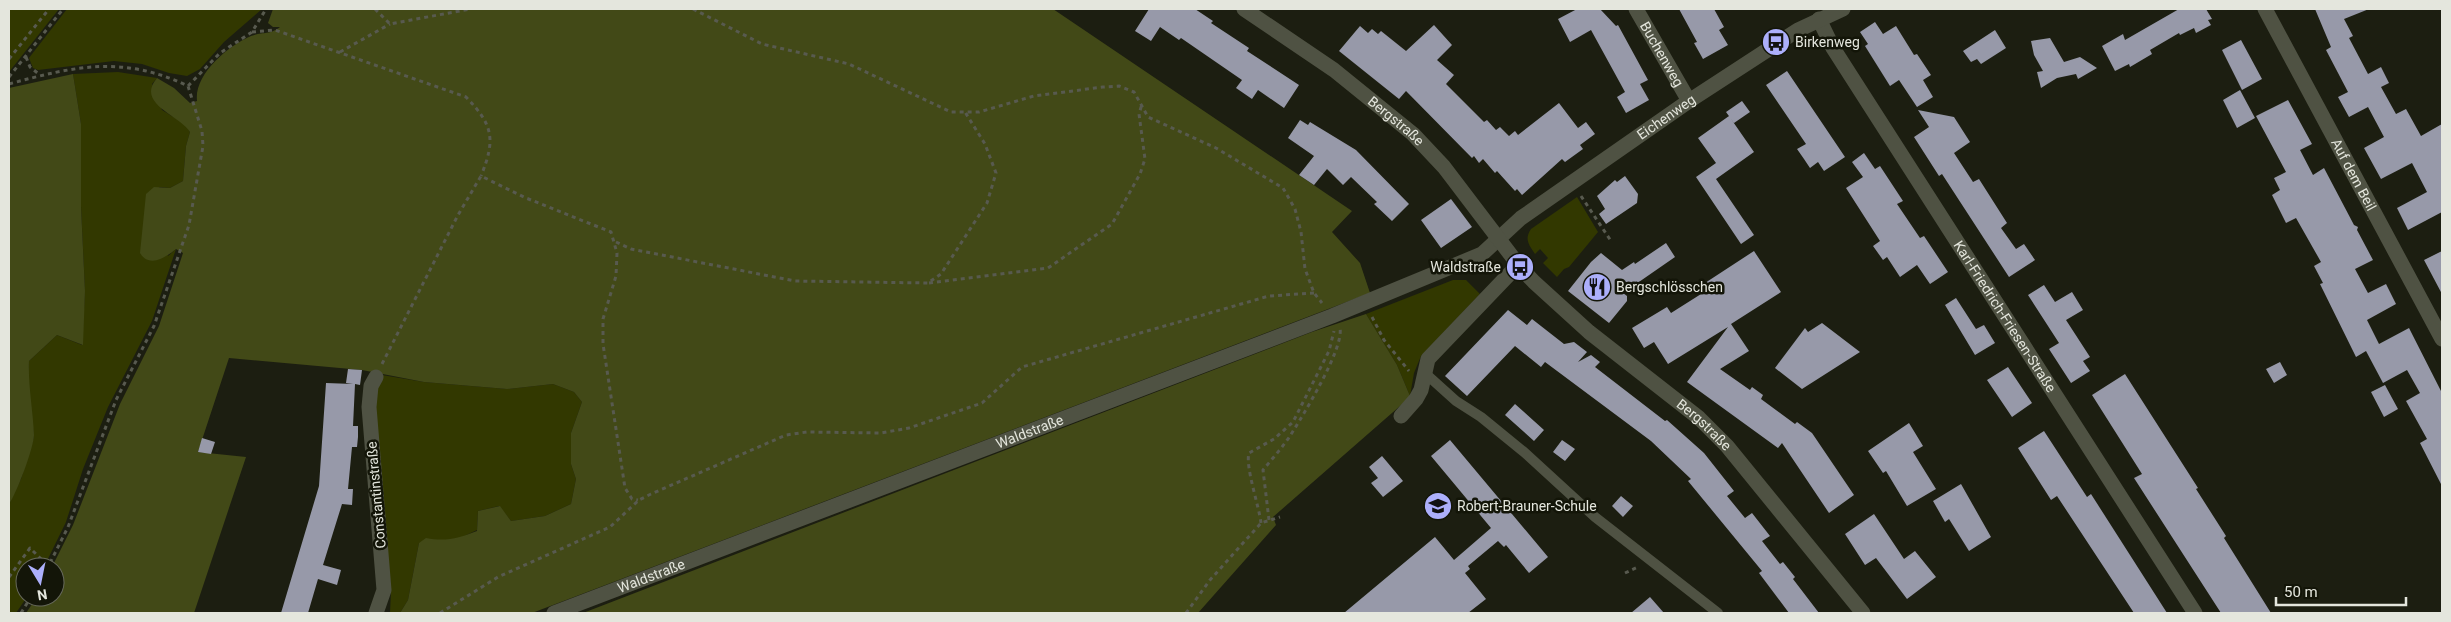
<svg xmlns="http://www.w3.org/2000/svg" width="2451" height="622" viewBox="0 0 2451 622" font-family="Roboto,sans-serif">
<rect width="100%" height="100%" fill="#1c1e11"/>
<path fill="#323800" d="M9 9H59L9 72Z
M67 9H262L224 42 200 69 187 76 169 73 142 64 114 61 38 70 33 68 29 58 32 54Z
M118 72 157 78 152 84 162 110 185 124 190 132 186 146 183 181 170 188 159 187 168 256 176 249 152 321 108 407 83 469 66 522 44 567H25V597H27L16 613H9V504L21 479 34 437 28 386 29 361 57 335 82 345 85 291 81 207V124L73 74Z
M1577 197 1598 232 1569 267 1564 269 1557 277 1543 263 1548 258 1540 249 1535 254C1529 245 1524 239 1531 229Z
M1453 280H1466L1480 294 1421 356 1414 373 1410 396 1397 365 1366 314Z
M382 375 424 382 507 389 553 384 574 392 582 402 571 433V464L576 479 571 504 545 516 511 521 499 506 478 511 477 530 458 539 419 543 408 600 400 613H390L391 591 373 399Z"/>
<path fill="#424917" d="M273 9H1053L1352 211 1332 232 1360 263 1370 293 532 613H400L408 600 419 543 426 538C446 542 459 538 477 531L478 511 500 506 511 521 545 516 571 504 576 479 571 464V433L582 402 574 392 553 384 507 389 424 382 362 370 229 358 198 452 246 457 194 613H26L37 597H55V567H52L73 525 120 404 159 326 183 253 176 249C165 258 149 268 140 253L146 194 154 187 170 188 183 181 186 146 190 132C180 115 135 104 157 78L174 88 190 103 197 101C194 74 228 46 251 36 264 31 268 36 280 27H273L268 23Z
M73 74 81 124V207L85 291 83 345 57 335 29 361C28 386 33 410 34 435 34 447 16 495 9 504V88Z
M1366 314 1397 365 1410 396 1408 399 1273 517 1276 525 1198 613H583L1312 332Z"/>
<path fill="#9799a9" d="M1149 9H1195L1213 21 1211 23 1249 48 1247 51 1299 85 1284 108 1258 90 1252 99 1236 88 1242 80 1181 38 1179 40 1160 27 1151 41 1135 31Z
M1577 9H1600L1616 26 1618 25 1648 80 1640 84 1649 100 1626 113 1617 97 1625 92 1591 30 1570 42 1558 19Z
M1679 9H1714L1724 27 1719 30 1728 45 1703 59 1694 43 1697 42Z
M2179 9H2206L2212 19 2208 20 2211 25 2196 33 2194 28 2180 35 2179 33 2150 50 2152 54 2130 67 2129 64 2115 71 2102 46 2123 34 2125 40Z
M2315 9H2369L2344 19 2353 36 2349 38 2368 74 2381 67 2389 83 2381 87 2396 114 2406 109 2421 136 2442 124V212L2408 230 2397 208 2427 192 2412 163 2381 179 2364 148 2384 137 2368 107 2349 117 2338 97 2348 92 2326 50 2331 47Z
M1875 22 1883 34 1896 26 1914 55 1917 54 1931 75 1923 80 1933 97 1917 107 1899 80 1890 86 1865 46 1868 44 1860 32Z
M1434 25 1452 45 1437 60 1454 75 1446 84 1484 122 1487 120 1496 130 1500 127 1509 136 1515 131 1518 135 1559 103 1578 128 1586 122 1595 134 1580 145 1583 149 1565 162 1562 159 1522 195 1517 189 1515 191 1497 171 1495 173 1483 159 1479 163 1474 156 1472 158 1406 91 1399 99 1339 51 1360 26 1368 33 1372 29 1378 34 1381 31 1406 51Z
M1995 30 2006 48 1981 64 1977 59 1971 62 1963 51Z
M2050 38 2064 62 2080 57 2097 68 2078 79 2076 74 2057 78 2041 88 2037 72 2043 71 2034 55 2031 41Z
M2241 40 2262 79 2242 90 2222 50Z
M1787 71 1845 157 1824 171 1818 162 1810 168 1804 159 1797 149 1806 144 1766 85Z
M2240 90 2255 118 2237 128 2223 100Z
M2288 100 2312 144 2300 150 2313 175 2324 168 2354 225 2358 227 2357 230 2373 260 2355 269 2368 293 2386 284 2396 304 2367 320 2379 344 2409 328 2442 393V486L2420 443 2427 439 2406 401 2420 393 2407 370 2383 383 2366 351 2356 357 2320 284 2323 283 2314 266 2321 262 2296 218 2286 223 2272 195 2280 190 2274 178 2286 172 2256 116Z
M1742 101 1750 112 1734 123 1726 112Z
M1918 110 1954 117 1970 142 1954 153 1973 182 1979 179 2007 223 2001 228 2016 249 2024 244 2035 260 2009 277 1942 174 1939 176 1914 137 1929 127Z
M1729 116 1754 152 1716 179 1754 235 1741 244 1696 177 1716 163 1698 138Z
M1300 120 1308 125 1310 122 1356 150 1409 204 1392 221 1374 204 1377 202 1351 177 1343 185 1327 169 1314 185 1299 175 1314 156 1288 138Z
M1864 153 1875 169 1880 166 1903 201 1897 204 1920 238 1924 236 1948 272 1930 284 1917 265 1900 277 1887 257 1883 260 1873 246 1880 241 1846 188 1863 177 1852 162Z
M1625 176 1638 194 1637 203 1606 224 1599 214 1605 209 1597 196 1615 180 1617 182Z
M1451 199 1472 227 1441 248 1421 220Z
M1666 243 1675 257 1623 293 1627 296V301L1609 323 1568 291 1591 262 1601 253 1622 270 1634 262 1635 264Z
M1754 251 1781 292 1731 324 1749 351 1720 369 1750 390 1752 387 1763 395 1761 399 1795 424 1797 422 1812 433 1854 495 1829 513 1782 443 1778 448 1687 382 1728 327 1668 364 1654 342 1644 348 1632 328 1667 307 1671 313 1709 289 1705 283Z
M2442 251V294L2424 260Z
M2044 285 2055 302 2072 292 2083 310 2066 320 2090 357 2083 361 2090 371 2071 383 2049 349 2059 343 2028 295Z
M1956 298 1976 329 1984 325 1995 343 1975 355 1945 305Z
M1508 310 1527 325 1532 319 1564 344 1574 342 1587 352 1578 362 1591 355 1600 362 1595 367 1665 421 1667 420 1704 453 1734 491 1727 496 1745 518 1752 513 1770 536 1762 541 1780 564 1783 562 1795 577 1793 579 1819 613H1789L1759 573 1762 571 1688 481 1691 479 1651 441 1545 362 1541 367 1515 346 1467 396 1445 376Z
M1822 323 1860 352 1802 389 1775 368 1805 328 1808 332Z
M2280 362 2287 375 2274 383 2266 369Z
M2008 367 2032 403 2012 417 1987 380Z
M348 369 362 370 360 385 355 384 353 426H358V437L357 447H352L348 489H353L352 505 342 504 323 565 341 570 337 585 318 579 308 613H281L319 486 326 383 353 384 346 383Z
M2125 374 2198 488 2196 489 2226 536 2224 538 2271 613H2221L2134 478 2142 474 2092 395Z
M2385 385 2398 409 2384 417 2371 392Z
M1515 404 1544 430 1534 441 1505 415Z
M1909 423 1923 446 1913 452 1936 489 1907 506 1886 471 1883 473 1868 451Z
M2044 431 2087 497 2091 494 2167 613H2134L2057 496 2051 500 2018 448Z
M202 438 215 442 211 454 198 452Z
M1450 440 1548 557 1529 573 1506 545 1504 547 1498 541 1468 566 1470 569 1465 573 1486 599 1468 613H1344L1435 537 1454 560 1491 528 1431 456Z
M1562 440 1575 449 1565 461 1553 452Z
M1382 456 1403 481 1383 497 1371 483 1378 478 1369 467Z
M1961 484 1991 537 1969 551 1949 519 1945 522 1933 501Z
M1621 496 1633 506 1623 517 1612 506Z
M1874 514 1904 559 1915 551 1936 577 1907 599 1876 558 1865 565 1845 534Z
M1650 597 1664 613H1631Z"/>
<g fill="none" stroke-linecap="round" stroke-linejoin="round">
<path stroke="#585a4f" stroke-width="3" stroke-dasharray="4 4" stroke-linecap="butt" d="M375 9 390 24 470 9
M693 9 762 44 849 64 951 112H979L1034 96 1103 87 1119 86 1134 92 1148 117 1216 148 1283 188 1295 209 1301 232 1305 269 1314 293 1322 303
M252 32 275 30 466 97C493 125 496 139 481 176
M340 52 390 24
M26 57 30 67 40 75
M9 59 49 9
M9 77 63 9
M9 84C75 66 123 55 188 86L202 131 203 146 189 225 154 326 116 400 68 527 48 567
M188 86 220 53 252 32 266 9
M1581 196 1611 241
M616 242 631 249 795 281 928 283 941 274 987 203 996 173 985 144 965 112
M929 283 1048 268 1112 224 1140 174 1145 159 1139 114 1142 104
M1372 317 1384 340 1409 371
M382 364 458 215 481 176 526 198 611 232 617 253 616 276 603 319V344L625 488 632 499 638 500
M1269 520 1263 470C1272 459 1282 448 1290 436 1302 417 1344 349 1340 328
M1261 523C1259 506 1245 466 1249 453L1274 439 1293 422 1329 351 1334 331
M1625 573 1638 567
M9 577 30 548 48 566
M21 613 31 597
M440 613 498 577 610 527 639 500 651 494 786 435 807 432 881 433 909 428 982 403 1022 367 1269 296 1314 293
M1186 613 1210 580 1261 523 1280 517"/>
<path stroke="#4f5243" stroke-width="10" d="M1426 374 1456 401 1481 417 1524 452 1595 517 1718 613"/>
<g stroke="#4f5243" stroke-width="15">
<path id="s1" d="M1636 9 1689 101"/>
<path id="s2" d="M2265 9 2442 339"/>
<path id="s3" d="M1819 19 1833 48 2195 613"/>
<path d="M1401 416 1416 399 1421 390 1428 359 1518 265"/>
<path d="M376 613 384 590 369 407 371 386 376 377"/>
<path id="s4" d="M554 613 1332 316 1482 254 1521 218 1689 101 1798 30 1843 9"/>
</g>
<path stroke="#4f5243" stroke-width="15" id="s5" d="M1244 9 1334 70 1413 134 1444 167 1520 267 1534 282 1589 332 1699 418 1727 446 1863 613"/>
</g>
<defs>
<symbol id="bus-disc" viewBox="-11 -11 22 22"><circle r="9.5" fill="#acaffb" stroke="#131508"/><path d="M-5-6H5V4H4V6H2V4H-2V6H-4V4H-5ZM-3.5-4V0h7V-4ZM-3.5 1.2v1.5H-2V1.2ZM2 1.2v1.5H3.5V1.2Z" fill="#111"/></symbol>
<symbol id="restaurant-disc" viewBox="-11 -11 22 22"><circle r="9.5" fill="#acaffb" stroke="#131508"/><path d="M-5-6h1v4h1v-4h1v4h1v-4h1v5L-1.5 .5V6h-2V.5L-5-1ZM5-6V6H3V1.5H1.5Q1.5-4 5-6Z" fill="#111"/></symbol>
<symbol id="school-disc" viewBox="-11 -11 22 22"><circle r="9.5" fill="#acaffb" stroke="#131508"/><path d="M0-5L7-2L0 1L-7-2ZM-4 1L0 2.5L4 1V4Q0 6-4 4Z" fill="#111"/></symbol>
</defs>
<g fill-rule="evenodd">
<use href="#bus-disc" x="1760" y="26" width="32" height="32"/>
<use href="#bus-disc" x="1504" y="251" width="32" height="32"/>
<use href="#restaurant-disc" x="1581" y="271" width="32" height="32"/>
<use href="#school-disc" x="1422" y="490" width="32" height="32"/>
</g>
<g text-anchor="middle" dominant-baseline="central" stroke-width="5" stroke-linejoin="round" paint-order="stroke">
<g font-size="14" fill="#e4e6dd" stroke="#131508" text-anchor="start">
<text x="1795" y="42">Birkenweg</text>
<text x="1501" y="267" text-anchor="end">Waldstraße</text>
<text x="1616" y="287">Bergschlösschen</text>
<text x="1457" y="506">Robert-Brauner-Schule</text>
</g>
<g font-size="14" fill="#e4e6dd" stroke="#131508">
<text stroke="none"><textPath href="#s1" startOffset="52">Buchenweg</textPath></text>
<text stroke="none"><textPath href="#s4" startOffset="1225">Eichenweg</textPath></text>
<text stroke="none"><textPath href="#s5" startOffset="189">Bergstraße</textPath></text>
<text stroke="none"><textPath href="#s2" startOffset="188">Auf dem Beil</textPath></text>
<text stroke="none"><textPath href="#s3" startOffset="351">Karl-Friedrich-Friesen-Straße</textPath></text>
<text stroke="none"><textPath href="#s5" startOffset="624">Bergstraße</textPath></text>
<text stroke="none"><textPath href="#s4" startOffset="509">Waldstraße</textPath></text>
<text transform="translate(376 495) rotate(-95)">Constantinstraße</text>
<text stroke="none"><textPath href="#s4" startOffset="104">Waldstraße</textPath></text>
</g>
</g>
<rect width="2451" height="622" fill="none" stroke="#e4e6dd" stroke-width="20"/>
<g transform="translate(40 582) rotate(170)"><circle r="24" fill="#131508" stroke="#67695d"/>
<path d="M0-4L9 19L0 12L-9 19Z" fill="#acaffb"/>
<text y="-8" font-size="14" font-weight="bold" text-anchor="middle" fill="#e4e6dd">N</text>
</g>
<path d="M2276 597v8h130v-8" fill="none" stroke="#e4e6dd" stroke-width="2.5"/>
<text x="2284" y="597" font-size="15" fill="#e4e6dd" stroke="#131508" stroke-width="4" paint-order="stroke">50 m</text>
</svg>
